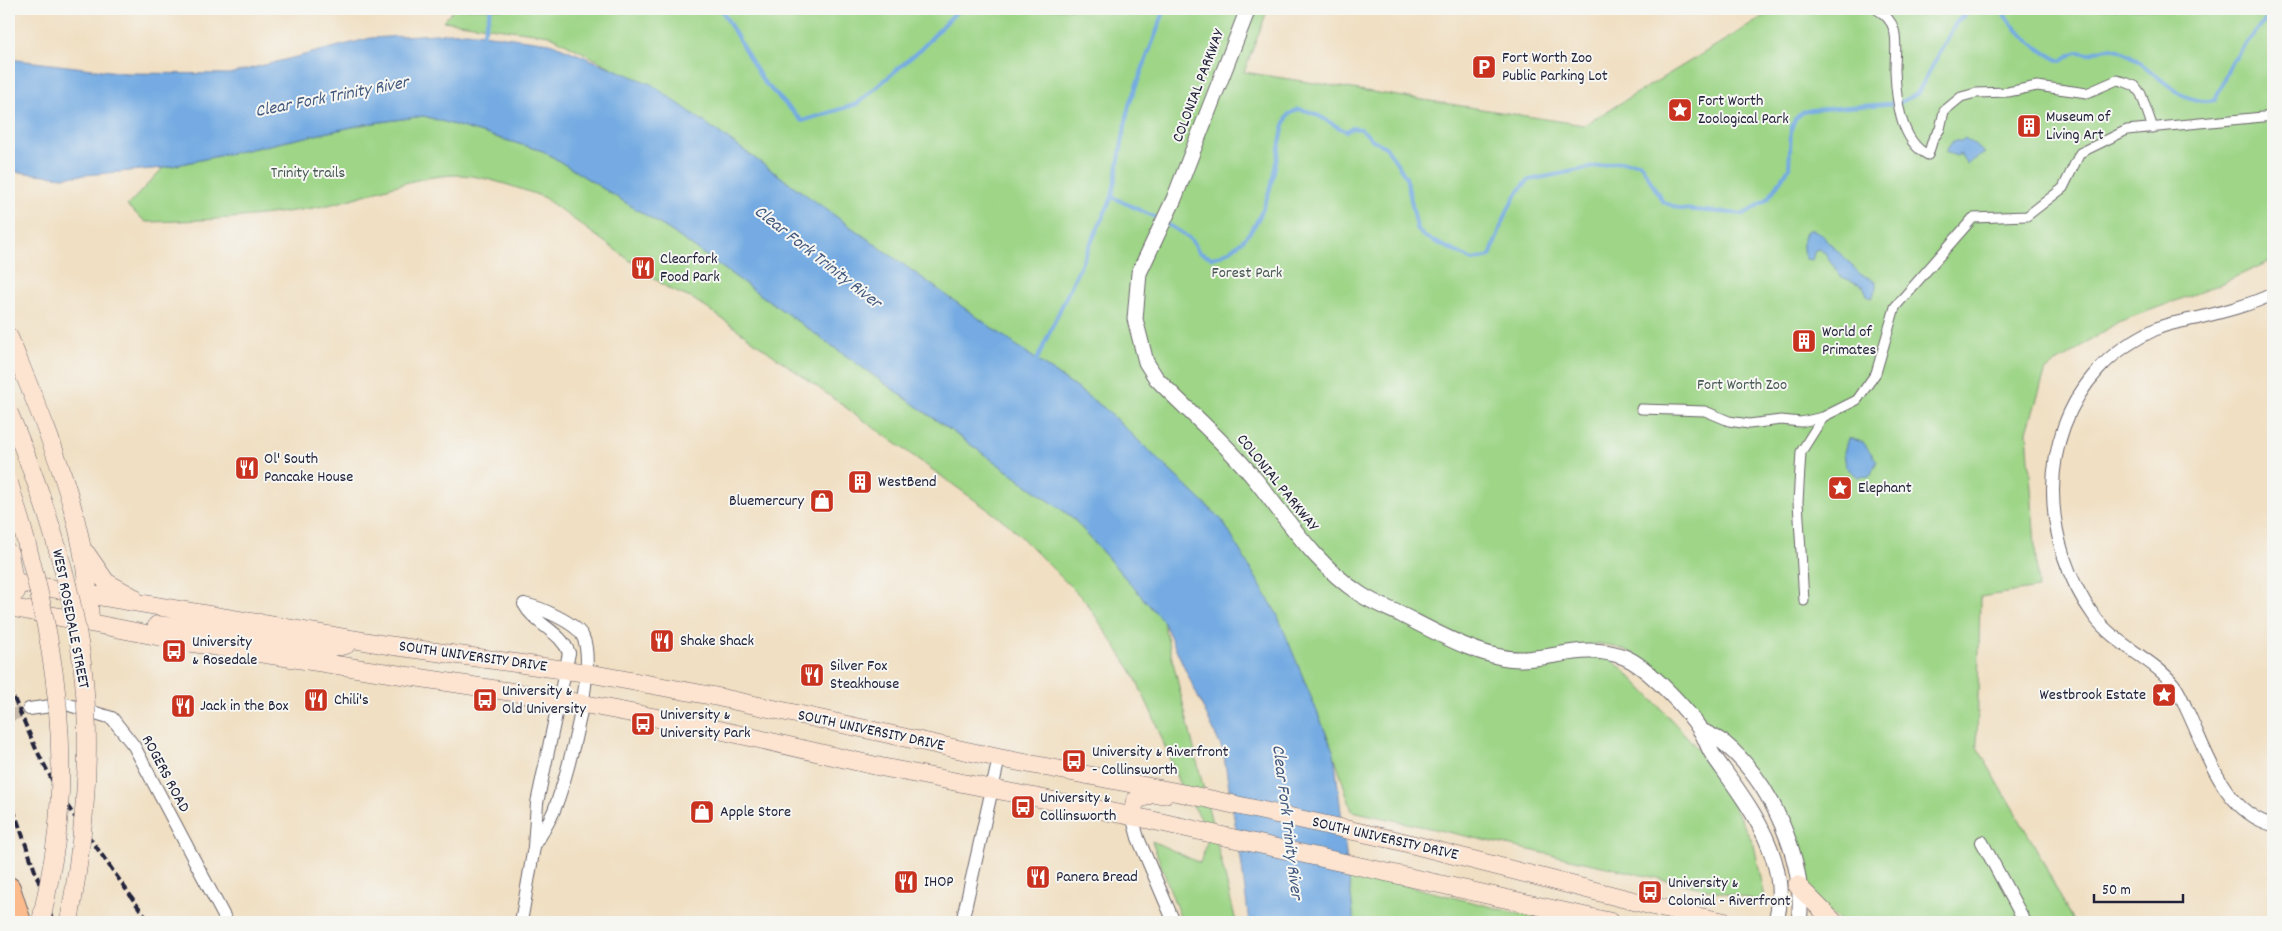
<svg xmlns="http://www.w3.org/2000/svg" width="2282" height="931" viewBox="0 0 2282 931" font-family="Dekko,sans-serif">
<rect width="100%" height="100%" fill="#f6f6f2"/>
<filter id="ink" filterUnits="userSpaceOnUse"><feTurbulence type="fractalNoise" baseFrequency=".02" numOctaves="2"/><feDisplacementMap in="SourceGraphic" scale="10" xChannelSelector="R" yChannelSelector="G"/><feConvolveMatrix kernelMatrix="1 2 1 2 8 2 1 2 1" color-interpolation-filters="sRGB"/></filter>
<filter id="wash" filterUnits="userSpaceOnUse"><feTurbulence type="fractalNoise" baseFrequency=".0096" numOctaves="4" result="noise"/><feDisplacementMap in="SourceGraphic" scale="20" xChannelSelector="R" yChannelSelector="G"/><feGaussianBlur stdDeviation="1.12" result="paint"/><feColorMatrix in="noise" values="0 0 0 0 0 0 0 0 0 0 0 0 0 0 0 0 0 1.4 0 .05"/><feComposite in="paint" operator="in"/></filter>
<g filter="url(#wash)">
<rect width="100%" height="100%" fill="#f0dfc2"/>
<path fill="#9ed587" stroke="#607c61" d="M455 9H1268L1244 72 1584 125 1770 13 1773 9H2273V260L2211 288 2118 322 2046 370 2027 431 2038 588 1980 597 1977 747 2036 848 2073 922H1843L1828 912 1812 891 1731 742 1633 653 1609 645 1591 644 1623 669 1652 699 1691 741 1717 774 1754 845 1766 902 1352 811 1328 737 1222 520 1104 408 670 98 549 35 443 21Z
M424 116 543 151 671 231 1072 517 1163 621 1236 922H1182L1152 841 1200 863 1210 833 1179 783 1153 716 1132 671 1086 602 1008 524 727 322 693 299 669 289 543 197C522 189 484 176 462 175 411 174 362 200 313 208 258 217 202 221 146 222L127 206 163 168 366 124Z
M1348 871 1552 922H1354Z"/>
<path fill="#74abe2" stroke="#4b668e" d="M467 32 550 43 651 84 1104 408 1222 520 1277 614 1334 753 1354 922H1249L1241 859 1223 751 1163 621 1072 517 671 231 543 151 424 116 366 124 163 168 63 177 9 171V59L126 73 229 74 371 38Z
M1965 138 1985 153 1967 164 1960 154 1957 156 1945 152 1953 141H1961Z
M1808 230H1814L1821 234 1860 274 1876 281V289L1872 298 1868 297 1863 286 1840 276 1825 253 1819 249 1815 250 1812 260 1806 259C1801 251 1802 237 1808 230Z
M1848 438 1863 442 1877 461 1870 476 1858 477 1846 467 1844 452Z"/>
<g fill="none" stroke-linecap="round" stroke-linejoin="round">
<path stroke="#74abe2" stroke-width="4" d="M721 9 763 81 802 121 857 104 922 48 959 9
M2000 9C2014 30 2034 47 2056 59L2062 61C2067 58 2072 52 2078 52 2082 52 2086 54 2089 54 2095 53 2101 48 2108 48 2142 48 2173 110 2215 100L2232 61 2273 11
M482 38 491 9
M1112 197 1129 105 1165 9
M1167 224C1180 232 1193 237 1198 252L1213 258C1269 241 1272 174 1284 125L1288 115 1298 109C1317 111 1329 124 1346 131L1352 128 1361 129 1373 140 1387 148 1406 177 1417 228 1423 236 1473 260 1490 256C1500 231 1508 198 1529 180L1619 162 1640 163 1663 202 1681 209 1744 214 1768 199 1789 168 1791 129 1795 119 1803 112 1811 110 1899 103 1917 94 1956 23 1970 9
M1035 364 1112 197 1161 220"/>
</g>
</g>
<g filter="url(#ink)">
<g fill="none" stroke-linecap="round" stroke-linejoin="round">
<path stroke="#c7b9a7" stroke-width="12" stroke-dasharray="12 6" stroke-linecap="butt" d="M9 716 29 709"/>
<defs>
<path id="pedestrian" d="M1876 9C1902 23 1895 45 1895 70 1896 98 1900 141 1928 155L1933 139 1940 129 1944 111 1961 97 1976 93 2008 92 2037 86 2087 93 2117 80 2125 82 2135 86 2141 94 2153 128
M1641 409 1705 411 1729 421 1749 424 1781 420 1801 422 1823 417
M1804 601 1798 502 1801 452 1823 417 1857 400 1876 373 1895 307 1973 218 2027 216 2063 188 2080 153 2127 130 2273 116"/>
<path id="minor" d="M2273 294C2250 305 2226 311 2202 317 2187 321 2172 322 2158 328 2137 338 2114 352 2099 369 2035 438 2042 544 2094 616 2115 645 2155 660 2174 685 2179 691 2183 701 2186 708 2207 751 2222 811 2273 825
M524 604C539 607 577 623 583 637 597 666 568 773 556 805 552 818 543 831 536 843
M29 709 66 704 112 718 134 746 227 922
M1132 816 1138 838 1174 922
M1982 842 2025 922
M521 922 534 847 537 803 569 653C561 631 535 625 524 604
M962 922 999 758"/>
<path id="tertiary" d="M1248 9 1174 199 1139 273 1135 319 1146 362 1156 378C1189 412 1225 442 1254 478 1288 520 1314 563 1360 594 1372 602 1387 608 1400 614 1434 631 1483 660 1522 659 1559 658 1585 643 1624 657 1647 666 1688 710 1701 731 1706 739 1708 748 1713 755 1736 788 1762 820 1774 860 1780 880 1781 902 1776 922
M1700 730C1708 734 1717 738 1724 743 1771 782 1807 862 1799 922"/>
<path id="secondary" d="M9 337C47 431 88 519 90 623
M9 553 16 592
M86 553 106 582 133 597
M9 581 387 645 587 673 713 696 999 758 1186 794 1395 840 1681 913 1725 922
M9 607 187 642 558 699 715 729 881 767 1146 819 1611 922
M157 625 237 635 248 632 260 623
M255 652 256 643C270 632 323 652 346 645
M1132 816 1135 801 1151 794H1165
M1797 885 1834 922"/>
<path id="motorway" d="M9 888 20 922"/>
</defs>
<use href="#pedestrian" stroke="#6a646a" stroke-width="11"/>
<use href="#minor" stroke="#6a646a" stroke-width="14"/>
<use href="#tertiary" stroke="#6a646a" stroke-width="17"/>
<use href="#secondary" stroke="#6a646a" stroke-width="19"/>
<use href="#motorway" stroke="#6a646a" stroke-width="24"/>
<use href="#pedestrian" stroke="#fff" stroke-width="9"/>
<use href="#minor" stroke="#fff" stroke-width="12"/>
<use href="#tertiary" stroke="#fff" stroke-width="15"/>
<use href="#secondary" stroke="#fde4d1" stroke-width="18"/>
<use href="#motorway" stroke="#fbbb8c" stroke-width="22"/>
<path stroke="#22223b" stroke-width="4" stroke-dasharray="8 4" stroke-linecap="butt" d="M9 687 36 749 61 797 149 922
M9 797 53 922"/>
<defs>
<path id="secondary-bridge" d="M9 413C43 493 76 594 84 681 92 762 83 843 69 922
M9 483C42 590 67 697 59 810 57 847 48 886 41 922"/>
</defs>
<use href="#secondary-bridge" stroke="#6a646a" stroke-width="19" stroke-linecap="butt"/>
<use href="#secondary-bridge" stroke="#fde4d1" stroke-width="18"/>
</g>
</g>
<defs>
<symbol id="parking-square" viewBox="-11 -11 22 22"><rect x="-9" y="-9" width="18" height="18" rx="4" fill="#c8321e" stroke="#f6f6f2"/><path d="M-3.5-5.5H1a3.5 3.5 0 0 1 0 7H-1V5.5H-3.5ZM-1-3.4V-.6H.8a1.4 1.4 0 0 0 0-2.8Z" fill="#fff"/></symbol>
<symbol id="sight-square" viewBox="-11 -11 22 22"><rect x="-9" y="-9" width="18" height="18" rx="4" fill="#c8321e" stroke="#f6f6f2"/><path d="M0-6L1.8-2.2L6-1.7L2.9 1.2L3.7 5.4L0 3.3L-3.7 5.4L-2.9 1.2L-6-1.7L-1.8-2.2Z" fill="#fff"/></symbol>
<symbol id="building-square" viewBox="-11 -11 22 22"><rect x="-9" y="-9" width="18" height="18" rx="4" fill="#c8321e" stroke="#f6f6f2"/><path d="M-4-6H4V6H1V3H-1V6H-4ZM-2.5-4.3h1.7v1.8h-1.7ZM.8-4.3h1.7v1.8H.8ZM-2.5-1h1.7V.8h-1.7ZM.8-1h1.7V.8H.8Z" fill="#fff"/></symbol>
<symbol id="restaurant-square" viewBox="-11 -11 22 22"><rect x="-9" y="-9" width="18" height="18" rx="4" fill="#c8321e" stroke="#f6f6f2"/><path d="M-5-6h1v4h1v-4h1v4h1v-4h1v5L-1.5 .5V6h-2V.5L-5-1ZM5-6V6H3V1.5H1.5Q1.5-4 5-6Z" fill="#fff"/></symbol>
<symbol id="shop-square" viewBox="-11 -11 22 22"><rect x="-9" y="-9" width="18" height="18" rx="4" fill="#c8321e" stroke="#f6f6f2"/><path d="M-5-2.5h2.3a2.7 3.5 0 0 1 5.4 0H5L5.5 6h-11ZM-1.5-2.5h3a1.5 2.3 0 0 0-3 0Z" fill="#fff"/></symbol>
<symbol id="bus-square" viewBox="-11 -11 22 22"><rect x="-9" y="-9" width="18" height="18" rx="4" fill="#c8321e" stroke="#f6f6f2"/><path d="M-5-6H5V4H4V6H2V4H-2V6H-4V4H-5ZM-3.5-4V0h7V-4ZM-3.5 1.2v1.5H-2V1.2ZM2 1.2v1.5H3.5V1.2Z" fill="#fff"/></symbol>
</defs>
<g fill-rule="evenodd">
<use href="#parking-square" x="1470" y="53" width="28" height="28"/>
<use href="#sight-square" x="1666" y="96" width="28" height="28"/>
<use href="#building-square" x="2015" y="112" width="28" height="28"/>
<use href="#restaurant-square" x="629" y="254" width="28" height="28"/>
<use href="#building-square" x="1790" y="327" width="28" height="28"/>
<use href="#restaurant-square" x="233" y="454" width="28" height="28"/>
<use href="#building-square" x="846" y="468" width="28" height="28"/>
<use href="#sight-square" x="1826" y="474" width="28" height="28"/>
<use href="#shop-square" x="808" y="487" width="28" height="28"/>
<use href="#restaurant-square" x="648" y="627" width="28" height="28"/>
<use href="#bus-square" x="160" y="637" width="28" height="28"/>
<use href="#restaurant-square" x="798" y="661" width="28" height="28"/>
<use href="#sight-square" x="2150" y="681" width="28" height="28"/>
<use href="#restaurant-square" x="302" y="686" width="28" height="28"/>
<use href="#bus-square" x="471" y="686" width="28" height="28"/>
<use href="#restaurant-square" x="169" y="692" width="28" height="28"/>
<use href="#bus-square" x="629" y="710" width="28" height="28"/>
<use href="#bus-square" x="1060" y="747" width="28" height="28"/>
<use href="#bus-square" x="1009" y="793" width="28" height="28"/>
<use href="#shop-square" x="688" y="798" width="28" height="28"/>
<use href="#restaurant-square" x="1024" y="863" width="28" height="28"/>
<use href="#restaurant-square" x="892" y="868" width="28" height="28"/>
<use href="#bus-square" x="1636" y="878" width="28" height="28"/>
</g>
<g text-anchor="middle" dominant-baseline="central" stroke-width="4" stroke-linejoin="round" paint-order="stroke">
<g font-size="16" fill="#22223b" stroke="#f6f6f2" text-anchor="start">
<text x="1502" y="58">Fort Worth Zoo<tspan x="1502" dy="18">Public Parking Lot</tspan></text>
<text x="1698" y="101">Fort Worth<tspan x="1698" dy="18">Zoological Park</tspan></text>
<text x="2046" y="117">Museum of<tspan x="2046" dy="18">Living Art</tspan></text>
<text x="660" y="259">Clearfork<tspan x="660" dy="18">Food Park</tspan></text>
<text x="1822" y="332">World of<tspan x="1822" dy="18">Primates</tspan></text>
<text x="264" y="459">Ol' South<tspan x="264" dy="18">Pancake House</tspan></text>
<text x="878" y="482">WestBend</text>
<text x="1858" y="488">Elephant</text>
<text x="804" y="501" text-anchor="end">Bluemercury</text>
<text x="680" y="641">Shake Shack</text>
<text x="192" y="642">University<tspan x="192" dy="18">&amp; Rosedale</tspan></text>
<text x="830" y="666">Silver Fox<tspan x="830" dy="18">Steakhouse</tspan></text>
<text x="502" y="691">University &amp;<tspan x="502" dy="18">Old University</tspan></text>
<text x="2146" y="695" text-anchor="end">Westbrook Estate</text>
<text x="334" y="700">Chili's</text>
<text x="200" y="706">Jack in the Box</text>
<text x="660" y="715">University &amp;<tspan x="660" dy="18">University Park</tspan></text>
<text x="1092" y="752">University &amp; Riverfront<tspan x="1092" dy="18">- Collinsworth</tspan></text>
<text x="1040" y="798">University &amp;<tspan x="1040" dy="18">Collinsworth</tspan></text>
<text x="720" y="812">Apple Store</text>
<text x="1056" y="877">Panera Bread</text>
<text x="924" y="882">IHOP</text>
<text x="1668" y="883">University &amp;<tspan x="1668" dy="18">Colonial - Riverfront</tspan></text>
</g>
<g font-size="16" fill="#22223b" stroke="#f6f6f2">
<text transform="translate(1199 86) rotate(-69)">COLONIAL PARKWAY</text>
<text transform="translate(1277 483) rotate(51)">COLONIAL PARKWAY</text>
<text transform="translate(70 619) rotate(79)">WEST ROSEDALE STREET</text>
<text transform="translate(473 657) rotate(8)">SOUTH UNIVERSITY DRIVE</text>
<text transform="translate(871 731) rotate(12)">SOUTH UNIVERSITY DRIVE</text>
<text transform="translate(165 774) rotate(62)">ROGERS ROAD</text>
<text transform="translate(1385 839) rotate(13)">SOUTH UNIVERSITY DRIVE</text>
</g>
<g font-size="16" fill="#475852" stroke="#f6f6f2">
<text x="308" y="173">Trinity trails</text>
<text x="1247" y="273">Forest Park</text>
<text x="1742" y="385">Fort Worth Zoo</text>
</g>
<g font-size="18" font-style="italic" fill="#43597e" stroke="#f6f6f2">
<text transform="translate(332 98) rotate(-11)">Clear Fork Trinity River</text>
<text transform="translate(817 258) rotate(38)">Clear Fork Trinity River</text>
<text transform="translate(1286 822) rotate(83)">Clear Fork Trinity River</text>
</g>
</g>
<rect width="2282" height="931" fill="none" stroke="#f6f6f2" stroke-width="30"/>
<path d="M2094 894v8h89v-8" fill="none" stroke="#22223b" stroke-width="2.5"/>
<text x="2102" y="894" font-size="15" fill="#22223b" stroke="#f6f6f2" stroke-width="4" paint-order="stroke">50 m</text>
</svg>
